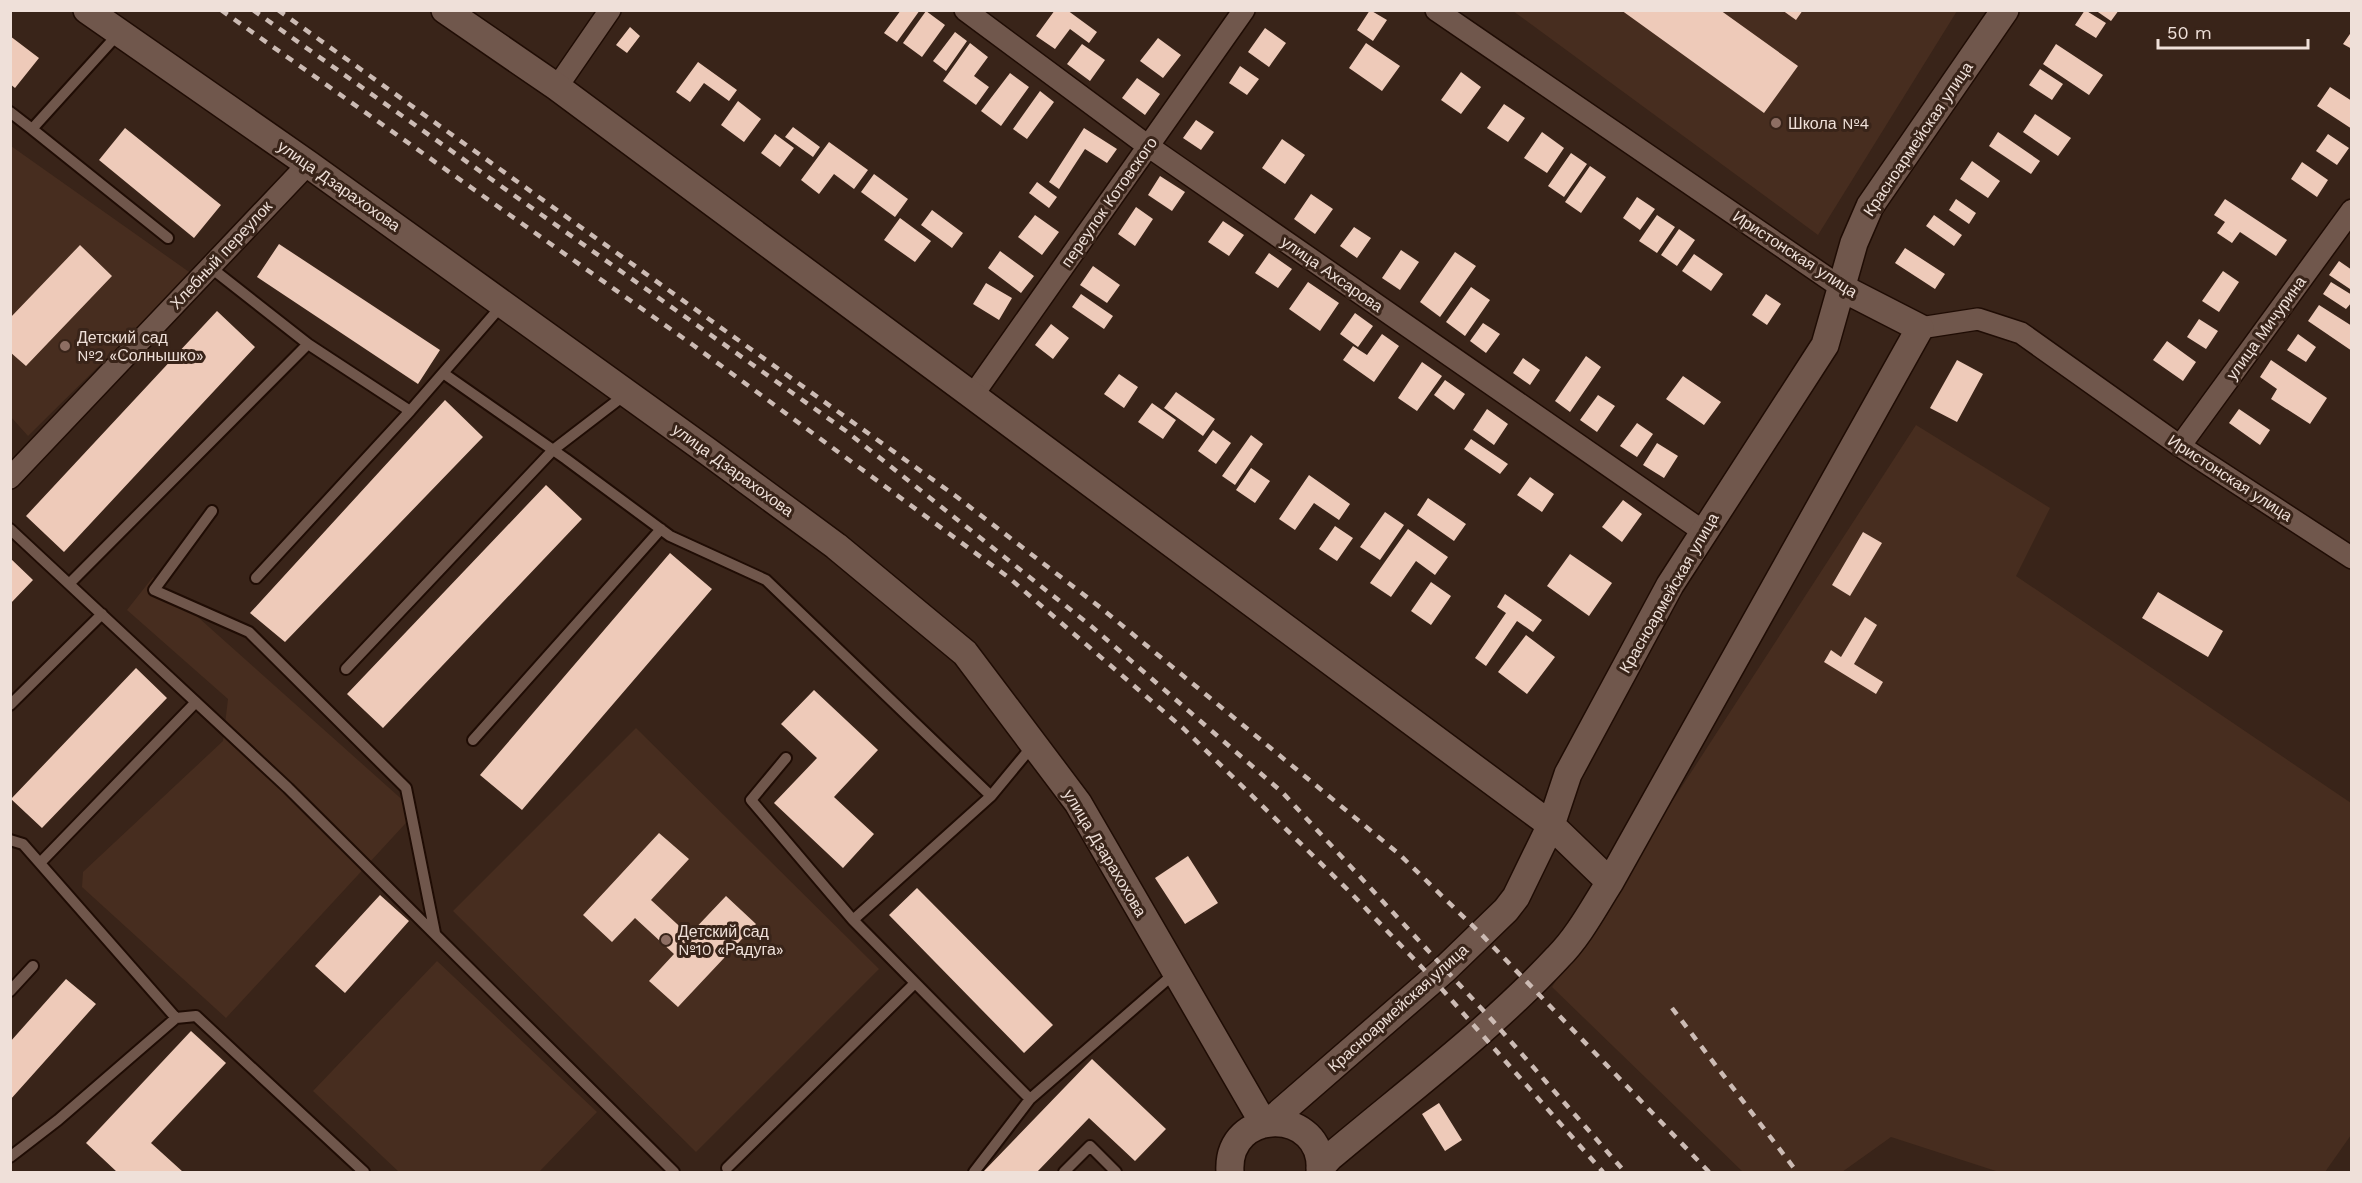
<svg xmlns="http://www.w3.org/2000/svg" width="2362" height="1183" viewBox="0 0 2362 1183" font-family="'Work Sans',sans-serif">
<rect width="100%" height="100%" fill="#392419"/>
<path fill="#472d1f" d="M1513 11H1957L1818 235Z
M11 146 192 274 28 436 11 417Z
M1916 425 2050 508 2016 576 2351 803V1135L2325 1172H1999L1891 1137 1842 1172H1743L1552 987Z
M153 577 416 812 226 1018 82 887 83 872 223 741 228 699 127 610Z
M636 728 879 969 696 1152 453 911Z
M437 961 597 1112 539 1172H399L313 1091Z"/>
<path fill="#eecab9" d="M901 10H920L897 42 884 33Z
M1055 10H1067L1097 32 1089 43 1070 29 1055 49 1036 36Z
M1370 10 1387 20 1373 41 1357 30Z
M1621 10H1720L1798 66 1764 113Z
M1782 10H1803L1796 20Z
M2085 10 2106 23 2096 38 2075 25Z
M2095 10H2119L2111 21Z
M926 11 945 25 922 57 903 43Z
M630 27 640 36 627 53 616 45Z
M1265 28 1286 43 1269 67 1248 52Z
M2352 31V49L2343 44Z
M955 32 967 41 946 71 933 61Z
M10 36 39 58 15 88 10 84Z
M1158 38 1181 55 1163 78 1140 61Z
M970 43 988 57 974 76 989 87 976 105 943 81Z
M1366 43 1400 66 1382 91 1349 68Z
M1082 44 1105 60 1090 81 1067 64Z
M2056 44 2103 75 2089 95 2043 64Z
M698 62 737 90 729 101 704 83 690 102 676 92Z
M1240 66 1259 79 1247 95 1229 83Z
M2040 69 2063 84 2052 100 2029 85Z
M1461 72 1481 87 1461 114 1441 100Z
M1010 73 1029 87 1001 126 981 111Z
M1137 78 1160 94 1145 115 1122 98Z
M2330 87 2352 101V129L2317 106Z
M1040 91 1054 102 1027 139 1013 129Z
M738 101 761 119 744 142 721 125Z
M1504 104 1525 118 1508 142 1487 128Z
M2035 114 2071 138 2058 156 2023 132Z
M1196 120 1214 132 1201 150 1183 138Z
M793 127 820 147 813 157 785 137Z
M125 128 221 205 194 238 99 160Z
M1084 128 1117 149 1107 163 1085 149 1059 189 1049 182Z
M1542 132 1564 148 1547 173 1524 158Z
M1998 132 2040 161 2031 174 1989 146Z
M775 134 794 148 780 167 761 153Z
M2328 134 2349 148 2337 165 2316 151Z
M1282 139 1305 155 1285 184 1262 168Z
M829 142 868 170 854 189 834 174 819 194 801 180Z
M1571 153 1587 164 1564 197 1548 186Z
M1972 161 2000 181 1988 198 1960 179Z
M2302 162 2328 180 2317 197 2291 179Z
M1590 166 1606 177 1581 213 1565 202Z
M874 174 908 199 895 217 861 192Z
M1160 176 1185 192 1172 211 1148 195Z
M1037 182 1057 197 1049 208 1029 193Z
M1311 194 1333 209 1315 234 1294 219Z
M1637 197 1655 209 1640 230 1623 218Z
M1956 199 1976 213 1969 224 1949 210Z
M2225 199 2287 240 2276 256 2240 232 2232 243 2217 233 2225 222 2214 215Z
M1136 207 1153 219 1135 246 1118 234Z
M932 210 963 233 952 248 921 225Z
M1035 215 1059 232 1042 255 1018 237Z
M1657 215 1675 227 1657 253 1639 241Z
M1934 215 1962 235 1954 246 1926 226Z
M900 218 931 241 915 262 884 240Z
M1223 221 1244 235 1229 256 1208 242Z
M1354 227 1371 238 1357 258 1340 246Z
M1679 229 1695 240 1677 266 1661 255Z
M279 244 440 350 418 384 257 277Z
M80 245 112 276 26 366 10 352V318Z
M1905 248 1945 274 1935 289 1895 263Z
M1401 250 1419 262 1400 290 1382 278Z
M1000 251 1034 276 1021 293 988 268Z
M1455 252 1476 266 1440 317 1420 302Z
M1269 253 1292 269 1278 288 1255 273Z
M1694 254 1723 274 1711 291 1682 271Z
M2339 261 2352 270 2350 289 2329 275Z
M1093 266 1120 285 1107 303 1080 285Z
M2223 271 2239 282 2219 312 2202 301Z
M1308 282 1339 303 1320 331 1289 309Z
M2331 282 2352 295V302L2346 309 2323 294Z
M986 283 1012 298 999 320 973 304Z
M1471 287 1490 300 1465 336 1446 322Z
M1081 294 1113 316 1104 329 1072 307Z
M1766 294 1781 304 1767 325 1752 315Z
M2319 305 2352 326V351L2308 321Z
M217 311 255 347 64 552 26 516Z
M1355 313 1373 326 1358 347 1340 334Z
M2199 319 2218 331 2206 349 2187 337Z
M1483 323 1500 334 1486 353 1470 341Z
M1051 324 1069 338 1053 359 1035 345Z
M1382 334 1399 346 1374 382 1343 360 1353 346 1367 355Z
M2298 334 2316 347 2306 362 2287 350Z
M2167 341 2196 362 2183 381 2153 360Z
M1586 356 1601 367 1570 412 1555 401Z
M1523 358 1540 370 1530 385 1513 373Z
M1957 360 1983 374 1957 422 1930 408Z
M2271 360 2327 398 2310 424 2271 399 2277 389 2260 377Z
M1422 362 1442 376 1417 411 1398 398Z
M1119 374 1138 387 1124 408 1104 394Z
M1683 376 1721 402 1704 425 1666 399Z
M1445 380 1465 394 1454 410 1434 395Z
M1176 392 1215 419 1203 436 1164 408Z
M1598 395 1615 406 1597 432 1580 420Z
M445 400 483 437 285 642 250 613Z
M1152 403 1176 420 1163 439 1138 422Z
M1487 409 1508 424 1494 445 1473 430Z
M2239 409 2270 430 2260 445 2229 423Z
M1637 423 1653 434 1637 457 1620 446Z
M1213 430 1231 443 1216 464 1198 451Z
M1251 435 1263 444 1235 485 1222 476Z
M1471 439 1508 464 1500 474 1464 449Z
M1657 443 1678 456 1664 478 1643 465Z
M1251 468 1270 481 1255 503 1236 490Z
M1309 475 1350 504 1339 520 1314 503 1295 530 1279 519Z
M1530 477 1554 494 1542 512 1517 495Z
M546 485 582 519 383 728 347 694Z
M1428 498 1466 524 1454 541 1417 515Z
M1623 500 1642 514 1622 542 1602 527Z
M1385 512 1404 525 1380 560 1360 547Z
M1335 526 1353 538 1337 561 1319 549Z
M1408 529 1448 557 1435 575 1416 561 1391 597 1370 583Z
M1863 532 1882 543 1850 596 1832 585Z
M670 553 712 589 522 810 480 775Z
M1570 554 1612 583 1589 616 1547 586Z
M10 558 33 580 10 604Z
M1431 582 1451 596 1431 625 1411 611Z
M2158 592 2223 631 2208 657 2142 618Z
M1505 594 1542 620 1533 632 1517 621 1486 666 1475 658 1506 613 1497 607Z
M1865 617 1877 625 1854 664 1883 682 1876 694 1824 662 1831 650 1841 657Z
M1526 635 1555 657 1527 694 1498 672Z
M136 668 167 698 42 828 11 799Z
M814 690 878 750 834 797 874 834 843 868 774 803 817 758 781 724Z
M659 833 689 859 651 900 689 935 726 896 756 924 678 1007 649 981 674 954 635 918 612 942 583 915Z
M1188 856 1218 903 1185 924 1155 878Z
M917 888 1053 1025 1024 1053 889 915Z
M380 895 409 921 345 993 315 966Z
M66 979 96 1004 10 1100V1042Z
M191 1031 226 1063 151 1143 183 1172H117L86 1143Z
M1092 1059 1166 1129 1135 1161 1089 1118 1037 1172H983Z
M1439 1103 1462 1140 1445 1151 1422 1114Z"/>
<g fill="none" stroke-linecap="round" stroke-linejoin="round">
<defs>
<path id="service" d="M10 112 32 129 119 33
M32 129 168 238
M210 267 308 344 410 411 503 304
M443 373 566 459 670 536 766 580 991 796 1034 744
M212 511 154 590 249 632 406 788 435 933
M10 529 288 788 674 1172
M256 578 410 411
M69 584 308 344
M346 669 553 450 626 394
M10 705 102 614
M473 740 661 529
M786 758 751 800 853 920 991 796
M10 840 23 844 176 1018 58 1120 10 1157
M40 863 196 702
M853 920 1030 1099 1176 972
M10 991 33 966
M176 1018 196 1016 364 1172
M727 1168 915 983
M974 1172 1030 1099
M1064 1172 1090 1146 1116 1172"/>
<path id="minor" d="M965 10 1148 146 1704 532
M1436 10 1842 288
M557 87 610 10
M1920 328 1978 319 2021 333 2180 446 2352 558
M973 395 1244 10
M2180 446 2352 210
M10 478 308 164"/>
<path id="tertiary" d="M87 10 308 164 707 451 836 546 965 653 1078 803 1264 1124
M445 10 557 87 1551 825 1610 882
M1268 1123 1444 970 1506 910 1516 897 1551 825 1568 774 1670 585 1825 345 1854 243 1870 206 2005 10
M1320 1168 1330 1157C1407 1092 1489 1031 1558 957 1579 936 1594 907 1610 882L1920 328 1842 288
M1230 1172C1226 1106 1325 1107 1320 1172"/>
</defs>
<use href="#service" stroke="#1f0c04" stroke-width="14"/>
<use href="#minor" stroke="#1f0c04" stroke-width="24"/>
<use href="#tertiary" stroke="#1f0c04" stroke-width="30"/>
<use href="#service" stroke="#70574c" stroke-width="10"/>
<use href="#minor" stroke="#70574c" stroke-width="21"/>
<use href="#tertiary" stroke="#70574c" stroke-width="27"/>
<path stroke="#ccbbb4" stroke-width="4.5" stroke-dasharray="8 8" stroke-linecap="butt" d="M221 10 693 345 1008 577 1184 729 1349 891 1433 979 1603 1172
M253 10 846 431 1091 626 1282 792 1492 1020 1625 1172
M278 10 957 497 1101 608 1399 854 1481 934 1709 1172
M1672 1008 1797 1172"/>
</g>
<g fill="#8d6e63" stroke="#392419" stroke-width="2">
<circle cx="1776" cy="123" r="6"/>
<circle cx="65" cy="346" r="6"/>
<circle cx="666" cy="940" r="6"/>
</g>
<g text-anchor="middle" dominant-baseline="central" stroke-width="6" stroke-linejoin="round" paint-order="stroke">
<g font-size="16" fill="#efe0d9" stroke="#392419" text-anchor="start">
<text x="1788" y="123">Школа №4</text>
<text x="77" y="337">Детский сад<tspan x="77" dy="18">№2 «Солнышко»</tspan></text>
<text x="678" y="931">Детский сад<tspan x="678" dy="18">№10 «Радуга»</tspan></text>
</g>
<g font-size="16" fill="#efe0d9" stroke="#392419">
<text transform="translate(1918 139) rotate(-56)">Красноармейская улица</text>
<text transform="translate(339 186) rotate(35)">улица Дзарахохова</text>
<text transform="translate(1109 202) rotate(-55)">переулок Котовского</text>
<text transform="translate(1795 254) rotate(33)">Иристонская улица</text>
<text transform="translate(221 255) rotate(-47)">Хлебный переулок</text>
<text transform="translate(1332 274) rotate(35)">улица Ахсарова</text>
<text transform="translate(2266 328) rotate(-54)">улица Мичурина</text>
<text transform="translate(733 470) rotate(36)">улица Дзарахохова</text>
<text transform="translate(2230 478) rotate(33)">Иристонская улица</text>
<text transform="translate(1669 593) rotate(-60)">Красноармейская улица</text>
<text transform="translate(1105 853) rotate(59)">улица Дзарахохова</text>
<text transform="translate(1398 1008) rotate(-42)">Красноармейская улица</text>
</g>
</g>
<rect width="2362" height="1183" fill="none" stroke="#efe0d9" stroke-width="24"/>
<path d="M2158 39v9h150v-9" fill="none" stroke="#efe0d9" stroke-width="3"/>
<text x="2167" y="39" font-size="18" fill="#efe0d9" stroke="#392419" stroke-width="4.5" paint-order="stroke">50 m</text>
</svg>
